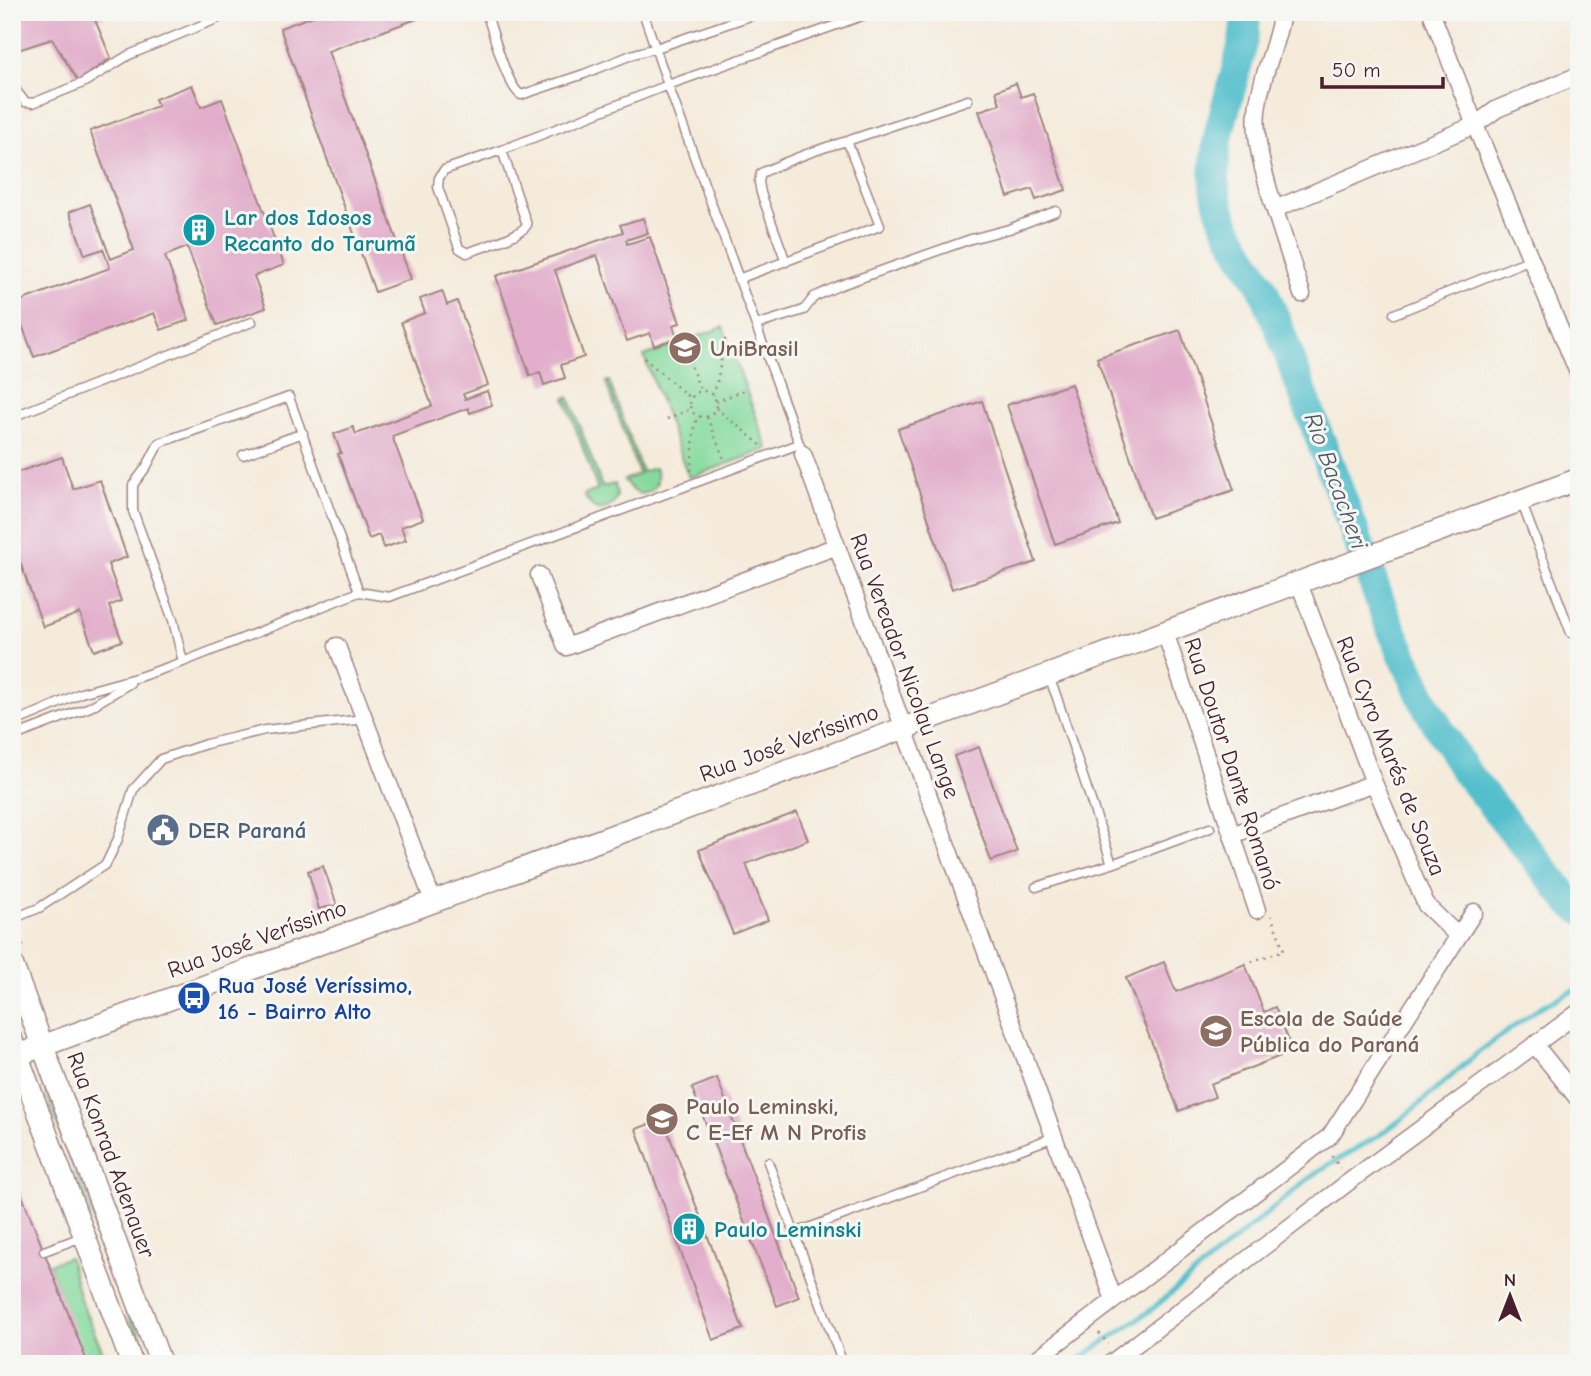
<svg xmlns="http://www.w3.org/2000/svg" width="1591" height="1376" viewBox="0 0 1591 1376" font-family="'Comic Neue',sans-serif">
<rect width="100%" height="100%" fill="#f6f6f2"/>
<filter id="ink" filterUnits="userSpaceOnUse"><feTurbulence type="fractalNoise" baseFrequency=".0143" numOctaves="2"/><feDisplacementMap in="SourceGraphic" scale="14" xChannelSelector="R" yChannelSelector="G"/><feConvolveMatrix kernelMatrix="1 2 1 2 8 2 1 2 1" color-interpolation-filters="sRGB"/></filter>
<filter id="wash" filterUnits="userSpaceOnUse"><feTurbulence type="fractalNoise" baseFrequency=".00686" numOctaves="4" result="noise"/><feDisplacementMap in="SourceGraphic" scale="28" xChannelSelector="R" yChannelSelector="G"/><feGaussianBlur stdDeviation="1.57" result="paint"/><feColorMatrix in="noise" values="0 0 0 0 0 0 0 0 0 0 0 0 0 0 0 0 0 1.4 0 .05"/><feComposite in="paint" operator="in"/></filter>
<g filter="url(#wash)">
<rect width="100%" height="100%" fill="#f5ebdb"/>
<path fill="#84da9d" stroke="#677c64" stroke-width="2" d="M723 327 768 449 689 478 644 356Z
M609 381 642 472 655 468C656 472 658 476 657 480 657 489 644 497 636 492 630 490 628 484 624 480L639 474 606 382Z
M569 397 602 487 615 484C615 487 617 491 617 495 616 505 604 512 595 508 590 505 587 500 584 495L598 490 565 398Z
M44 1080 151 1364H146L41 1081Z
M69 1257 80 1299 108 1364H85L49 1264Z"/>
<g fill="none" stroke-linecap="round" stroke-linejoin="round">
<path stroke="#52bfcc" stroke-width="5" d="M1072 1364 1151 1310 1303 1183 1323 1168 1375 1138 1403 1118 1479 1052 1542 1006 1579 988"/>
<path stroke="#52bfcc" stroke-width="30" d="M1246 12C1245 75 1202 138 1218 202 1225 231 1245 257 1260 283 1267 296 1271 310 1277 323L1386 617 1427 708 1464 770 1571 903 1579 909"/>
</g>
<g id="blocks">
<path fill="#e2aecb" d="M12 12H113L95 20 111 58 78 81 52 39 15 51 12 42Z
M324 12H436L328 51 411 279 375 292 280 28Z
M1016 83 1021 97 1033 93 1066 190 1036 200 1032 189 1008 197 979 111 1000 104 996 91Z
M192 85 201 107 222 99 284 265 254 276 266 308 217 325 187 247 165 256 189 320 161 330 154 313 34 357 19 317 12 320V304L110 268 103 249 85 255 69 212 90 204 111 259 134 250 90 131 158 106 155 99Z
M643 218 648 233 626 240 627 244 650 237 680 323 673 325 677 338 654 346 650 333 627 341 597 255 555 270 584 357 561 365 565 378 544 385 540 372 530 376 496 276 623 232 620 225Z
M442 291 447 305 457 301 488 385 463 394 465 399 487 391 492 405 470 413 468 408 392 436 423 519 401 527 406 540 384 548 379 535 369 539 338 454 341 453 334 434 353 427 356 434 432 406 401 322 425 313 420 299Z
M1180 330 1234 490 1151 518 1097 358Z
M1071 384 1118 523 1055 544 1007 405Z
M982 401 1036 562 952 589 898 429Z
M62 457 73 489 100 480 127 557 108 564 121 601 109 606 122 641 94 651 80 613 43 627 12 539V474Z
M979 747 1017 852 991 861 954 756Z
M797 812 808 840 746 864 768 920 733 934 699 850Z
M323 866 337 905 319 909 308 871Z
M1164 962 1176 992 1245 964 1264 1012 1275 1007 1293 1051 1210 1084 1215 1097 1179 1111 1126 978Z
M717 1078 799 1297 777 1306 692 1088Z
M663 1119 743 1329 713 1340 636 1129Z
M12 1170 88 1364H12Z"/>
</g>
</g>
<g filter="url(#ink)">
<use href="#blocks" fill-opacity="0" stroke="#a08583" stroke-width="2"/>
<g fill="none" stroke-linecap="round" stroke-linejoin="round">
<defs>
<path id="lane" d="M486 12C493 31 506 85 521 95L584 74 634 54 656 48 762 12
M643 12 668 85 803 454
M12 80 17 92 25 102 33 103 83 83 129 55 219 18
M502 150 527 225C519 237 482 247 467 253L459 248 438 187 439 178 444 170 502 150 668 85 873 12
M786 262 761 193 759 182 761 173C789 160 817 149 847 141
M738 279 880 226 847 141 968 100
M1394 314 1531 259
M756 325 804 310 814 297 838 286 971 239 1009 229 1056 211
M12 417 252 322
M243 455 303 433
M1521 501 1571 633
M359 592 389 597 799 444
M1048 675 1056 695 1112 864
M12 723 46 709 81 693 139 677 183 662 359 592 289 397 159 443 147 466 133 485V511L173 620 183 662
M12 737 90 707 130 683
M1036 887 1112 864 1210 828
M12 919 39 908 106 864 118 839 133 790 161 759 206 744 265 730 365 719
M768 1162 843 1364
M795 1233 1054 1137
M44 1251 82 1237"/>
<path id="street" d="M1282 12C1277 46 1260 78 1257 111 1254 142 1264 172 1272 201 1282 232 1292 263 1302 294
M1431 12 1475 125 1579 375
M1275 209 1475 125 1497 109 1579 75
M803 454 1114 1300
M539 575 566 647 837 546
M1299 583 1374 783 1426 905 1458 936
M1165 632 1257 910
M337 646 433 901
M1232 835 1374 783
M1535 1045 1579 1100
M1030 1364 1330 1136 1474 912
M1110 1364 1350 1181 1579 1012"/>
<path id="secondary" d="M12 964 161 1364
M12 1041 132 1364
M18 1055 1579 479"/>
</defs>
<use href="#lane" stroke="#a08583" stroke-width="11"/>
<use href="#street" stroke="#a08583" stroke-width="19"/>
<use href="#secondary" stroke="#a08583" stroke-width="24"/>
<path stroke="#a08583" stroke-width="2.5" stroke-dasharray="2 5" stroke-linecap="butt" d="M687 340 685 351 701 392
M644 358 691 399
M690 404a13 13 0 1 1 26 0a13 13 0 1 1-26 0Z
M712 395 717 382 726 334
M716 402 746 389
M716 408 762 446
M707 417 724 459
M667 419 691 409
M691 471 695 424 698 416
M18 931 25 951
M1245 964 1284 950 1271 916
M12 1103 20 1123 24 1127
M1332 1156 1340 1168
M1099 1333 1108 1344"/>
<use href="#lane" stroke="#fff" stroke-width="8"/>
<use href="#street" stroke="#fff" stroke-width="16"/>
<use href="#secondary" stroke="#fff" stroke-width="21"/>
</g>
</g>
<defs>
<symbol id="building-disc" viewBox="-11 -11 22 22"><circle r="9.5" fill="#0f9aa8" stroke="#f6f6f2"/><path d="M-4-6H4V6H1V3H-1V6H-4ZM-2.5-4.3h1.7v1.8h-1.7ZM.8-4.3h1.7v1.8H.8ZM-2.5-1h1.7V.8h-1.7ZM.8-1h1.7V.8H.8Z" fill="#fff"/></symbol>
<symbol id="university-disc" viewBox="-11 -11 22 22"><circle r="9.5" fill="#8d6e63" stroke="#f6f6f2"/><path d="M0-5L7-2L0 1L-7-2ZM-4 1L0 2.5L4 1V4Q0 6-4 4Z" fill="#fff"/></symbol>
<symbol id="civic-disc" viewBox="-11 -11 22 22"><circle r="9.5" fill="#5c6f8a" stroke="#f6f6f2"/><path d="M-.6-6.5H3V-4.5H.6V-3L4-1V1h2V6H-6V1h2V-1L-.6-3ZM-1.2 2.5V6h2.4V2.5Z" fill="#fff"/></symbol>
<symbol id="bus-disc" viewBox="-11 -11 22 22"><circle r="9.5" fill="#1a4fb4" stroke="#f6f6f2"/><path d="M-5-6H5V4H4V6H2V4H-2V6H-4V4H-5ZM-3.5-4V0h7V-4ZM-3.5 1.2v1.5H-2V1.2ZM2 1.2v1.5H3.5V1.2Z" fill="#fff"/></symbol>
<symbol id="school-disc" viewBox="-11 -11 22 22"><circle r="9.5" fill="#8d6e63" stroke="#f6f6f2"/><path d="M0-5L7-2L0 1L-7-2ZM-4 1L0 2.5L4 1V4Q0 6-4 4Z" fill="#fff"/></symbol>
</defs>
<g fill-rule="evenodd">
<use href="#building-disc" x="180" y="211" width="38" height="38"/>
<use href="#university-disc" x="666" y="329" width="38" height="38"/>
<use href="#civic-disc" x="144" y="811" width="38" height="38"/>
<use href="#bus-disc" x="175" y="979" width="38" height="38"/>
<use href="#university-disc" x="1197" y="1012" width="38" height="38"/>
<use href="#school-disc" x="643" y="1100" width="38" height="38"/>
<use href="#building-disc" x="670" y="1210" width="38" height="38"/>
</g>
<g text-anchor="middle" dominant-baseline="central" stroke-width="6" stroke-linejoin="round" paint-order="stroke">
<g font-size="23" font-weight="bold" fill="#0d838f" stroke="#f6f6f2" text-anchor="start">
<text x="224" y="217">Lar dos Idosos<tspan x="224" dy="26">Recanto do Tarumã</tspan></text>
<text x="714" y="1229">Paulo Leminski</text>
</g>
<g font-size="23" font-weight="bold" fill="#785e54" stroke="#f6f6f2" text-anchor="start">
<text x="710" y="348">UniBrasil</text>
<text x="1240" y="1018">Escola de Saúde<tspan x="1240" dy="26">Pública do Paraná</tspan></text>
<text x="686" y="1106">Paulo Leminski,<tspan x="686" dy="26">C E-Ef M N Profis</tspan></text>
</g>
<g font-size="23" fill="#4a1f2b" stroke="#f6f6f2">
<text transform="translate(905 666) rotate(70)">Rua Vereador Nicolau Lange</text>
<text transform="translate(789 743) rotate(-20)">Rua José Veríssimo</text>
<text transform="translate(1391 756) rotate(68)">Rua Cyro Marés de Souza</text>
<text transform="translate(1232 764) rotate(72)">Rua Doutor Dante Romanó</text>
<text transform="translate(257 939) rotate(-20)">Rua José Veríssimo</text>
<text transform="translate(111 1155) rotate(70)">Rua Konrad Adenauer</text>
</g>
<g font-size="23" font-weight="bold" fill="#4e5e75" stroke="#f6f6f2" text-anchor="start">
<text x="188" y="830">DER Paraná</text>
</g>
<g font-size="23" font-weight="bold" fill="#164399" stroke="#f6f6f2" text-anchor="start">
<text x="218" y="985">Rua José Veríssimo,<tspan x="218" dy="26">16 - Bairro Alto</tspan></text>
</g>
<g font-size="24" font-style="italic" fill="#4d5763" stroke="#f6f6f2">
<text transform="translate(1336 481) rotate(70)">Rio Bacacheri</text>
</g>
</g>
<rect width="1591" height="1376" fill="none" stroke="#f6f6f2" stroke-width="42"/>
<g transform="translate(1510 1296)" stroke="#f6f6f2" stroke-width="5" paint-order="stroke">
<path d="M0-5L12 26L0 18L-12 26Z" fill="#4a1f2b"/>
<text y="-10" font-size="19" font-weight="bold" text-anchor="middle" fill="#4a1f2b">N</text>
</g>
<path d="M1322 77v10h121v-10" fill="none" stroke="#4a1f2b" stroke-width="3.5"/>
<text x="1332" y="77" font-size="21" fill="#4a1f2b" stroke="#f6f6f2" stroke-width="5" paint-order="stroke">50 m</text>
</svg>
